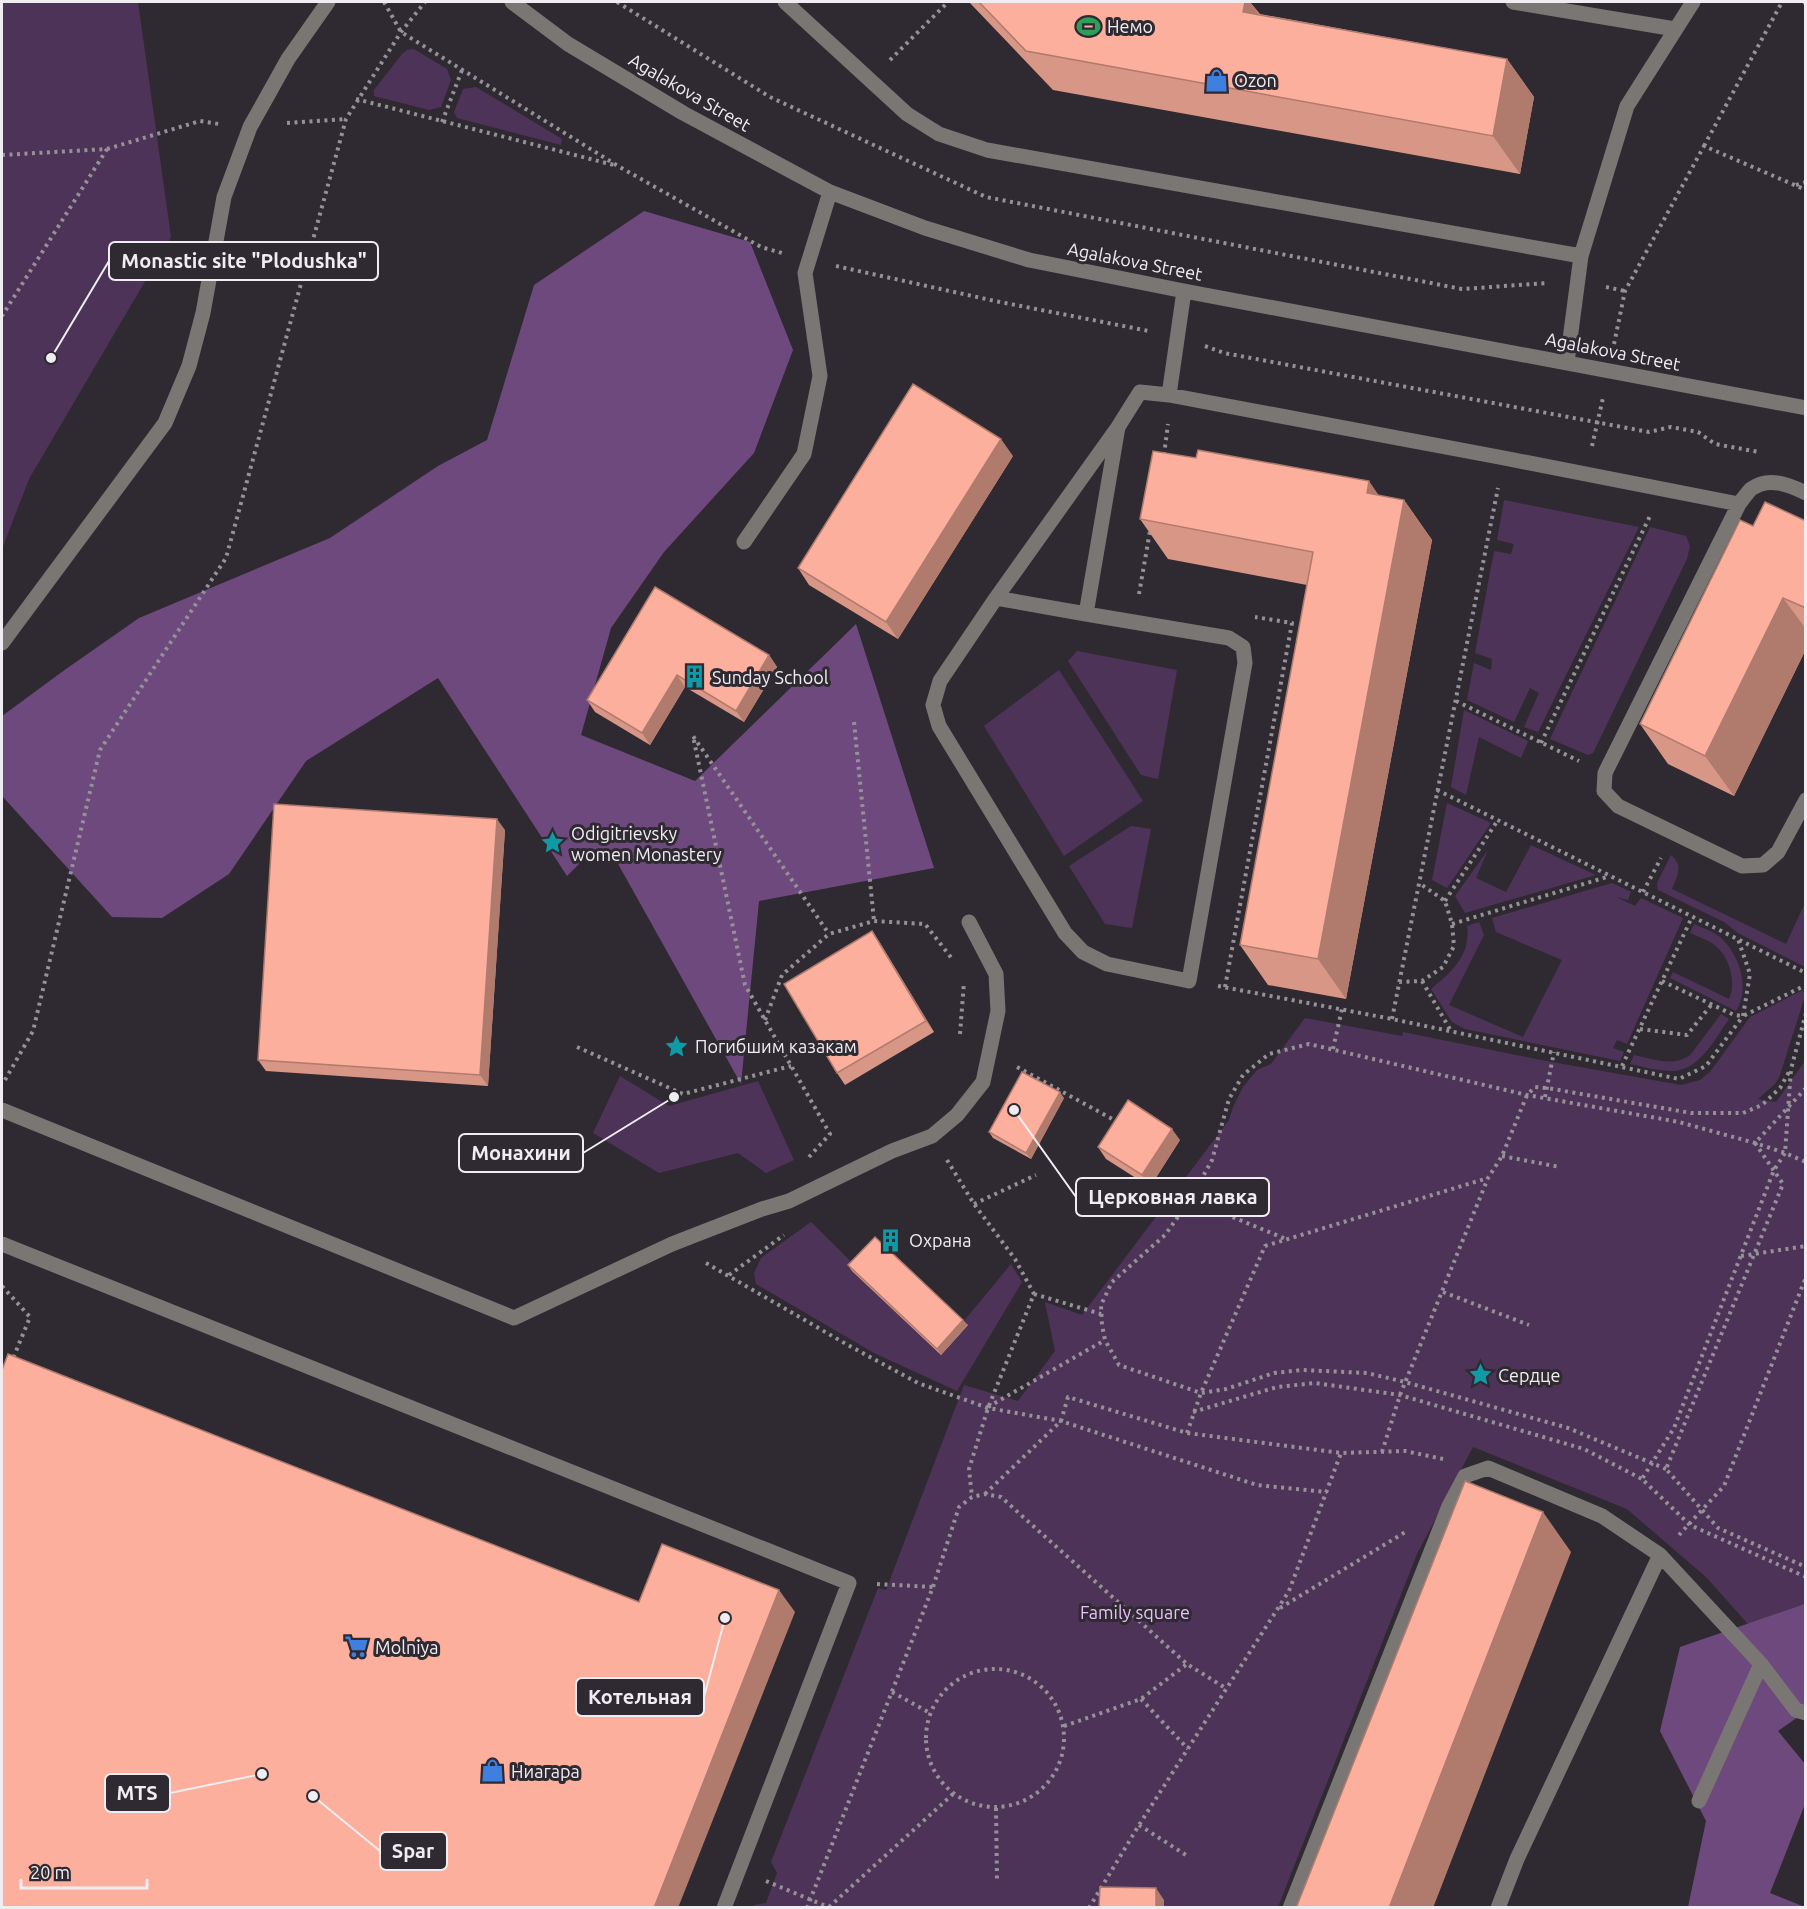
<svg xmlns="http://www.w3.org/2000/svg" width="1807" height="1909" viewBox="0 0 1807 1909" font-family="Ubuntu,sans-serif">
<rect width="100%" height="100%" fill="#2f2a31"/>
<path fill="#4e3359" d="M2 2H138L171 237 29 479 2 549Z
M414 49 447 69 451 80 441 107 429 110 374 96V90L402 54 407 50Z
M476 87 562 139 561 145 457 118 454 112 463 89Z
M1504 500 1639 527 1538 732 1524 727 1539 693 1530 688 1514 722 1467 700 1474 663 1491 670 1492 659 1475 653 1494 551 1511 554 1514 544 1497 540Z
M1650 527 1686 536 1690 546 1687 559 1593 753 1588 755 1550 739Z
M1077 651 1177 670 1158 779 1141 775 1068 661Z
M1059 670 1143 801 1064 856 984 726Z
M1464 710 1528 741 1521 758 1479 737 1466 795 1451 787Z
M1447 803 1491 823 1447 888 1432 880Z
M1131 826 1151 829 1132 928 1105 924 1069 866Z
M1531 845 1596 875 1465 913 1455 896 1488 850 1476 878 1506 892Z
M1671 855C1684 866 1677 876 1672 889L1786 944 1805 903V967L1738 933 1724 922 1658 890 1657 883Z
M1612 883 1631 892 1628 900 1616 897 1635 906 1641 898 1683 918 1627 1044 1617 1040 1613 1048 1624 1052 1620 1061 1465 1029 1452 1022 1431 989C1452 972 1471 955 1467 926L1479 922 1484 935 1449 1005 1523 1037 1562 960 1496 932 1492 918Z
M1694 924C1702 928 1713 931 1720 937 1739 954 1751 988 1736 1011L1670 978 1673 972 1729 999C1737 981 1729 954 1712 943 1705 939 1697 936 1690 933Z
M1803 990 1805 996 1780 1075 1775 1084 1758 1099 1776 1102 1805 1061V1688L1706 1577 1627 1509 1473 1447 1417 1554 1278 1907 753 1908 754 1905 766 1903 777 1873 771 1862 878 1588 886 1590 964 1385 1018 1401 1055 1351 1045 1302 1082 1315 1229 1120 1233 1107 1243 1087 1257 1070 1271 1064 1305 1018 1402 1036 1403 1032 1546 1061 1681 1085 1700 1080 1710 1072 1750 1017Z
M1721 1014 1729 1019C1715 1039 1699 1071 1672 1071 1658 1071 1644 1067 1630 1064L1634 1055C1653 1059 1674 1068 1691 1054Z
M620 1076 669 1106 758 1081 794 1160 766 1173 738 1153 659 1173 593 1133Z
M811 1222 940 1350 1011 1264 1022 1282 957 1391 874 1353 756 1284 754 1273 761 1258Z"/>
<path fill="#6e497d" d="M644 211 750 242 793 350 754 453 664 552 611 628 581 735 695 781 856 624 934 868 759 901 741 1084 617 862 593 850 567 876 438 678 306 761 229 874 162 918 112 917 3 797 2 716 66 669 139 618 330 538 438 466 487 440 534 285Z
M1805 1604V1712L1778 1731 1805 1764V1804L1770 1893 1805 1907H1688L1706 1821 1660 1731 1680 1647Z"/>
<g fill="none" stroke-linecap="round" stroke-linejoin="round">
<path stroke="#959197" stroke-width="4" stroke-dasharray="3 4.5" stroke-linecap="butt" d="M384 2 401 32 618 166 761 247 782 253
M617 2 770 97 986 197 1462 289 1548 283
M1804 2 1806 4
M890 60 948 2
M356 99 614 165
M442 122 462 70
M287 123 346 119
M1704 146 1782 2
M107 149 200 121 219 124
M2 155 107 149 2 316
M1796 185 1806 182
M836 266 995 301 1149 331
M1606 287 1625 291
M1614 344 1625 291 1704 146 1806 190
M1205 346 1224 353 1649 432 1671 427 1698 432 1715 444 1759 452
M1592 446 1603 398
M1164 455 1168 424
M1139 594 1150 531
M1456 701 1579 761
M854 722 874 921
M1541 743 1650 516
M1437 790 1806 973
M1643 892 1661 858
M1445 901 1498 820
M1452 924 1610 876
M1422 981 1451 1031
M1662 981 1734 1015 1743 1016 1806 985
M1399 982 1422 981 1443 967 1454 946 1452 924 1445 901 1419 883
M1218 986 1392 1019 1679 1079 1706 1066 1743 1016 1750 974 1738 939
M1225 987 1292 623 1255 617
M1806 1013 1791 1069 1785 1153 1774 1170 1674 1428 1642 1479 1690 1525 1806 1577
M1392 1019 1498 488
M765 1020 782 975 829 934 874 921 925 924 953 960
M1640 1029 1687 1035 1712 1004
M960 1034 964 982
M577 1047 683 1094 791 1066
M1333 1049 1342 1009
M1622 1066 1692 917
M1017 1067 1116 1121
M5 1080 33 1031 100 750 226 558 346 119 401 32 425 2
M1806 1088 1755 1143 1783 1184 1666 1469 1718 1528 1806 1567
M1545 1097 1554 1052
M1502 1156 1560 1167
M809 1157 830 1134 745 985 693 736 829 934
M947 1160 974 1204 1015 1259 1034 1294 988 1408 969 1469 972 1497
M1191 1200 1286 1239
M974 1204 1036 1175
M1741 1256 1806 1246
M706 1263 846 1344 918 1383 988 1408 1061 1421 1257 1485 1327 1492
M729 1275 784 1235
M2 1286 30 1317 12 1361
M1443 1292 1529 1325
M1034 1294 1101 1314
M988 1407 1105 1340
M1193 1412 1277 1387 1315 1383 1400 1395 1584 1449 1642 1479
M1187 1433 1201 1393 1265 1246 1488 1178
M1382 1452 1400 1395 1488 1178 1502 1156 1527 1095 1535 1087 1547 1088 1691 1113H1743L1762 1105 1780 1088 1789 1072
M1666 1469 1568 1428 1405 1382 1367 1373 1302 1370 1274 1373 1226 1389 1201 1393 1119 1365 1105 1340 1102 1325 1101 1305 1112 1282 1165 1235 1190 1200 1212 1160 1229 1099 1243 1075 1269 1054 1309 1044 1527 1095 1679 1122 1755 1143 1785 1153 1806 1162
M985 1494 1061 1421 1068 1397 1187 1433 1341 1453 1405 1451 1443 1459
M1679 1535 1724 1486 1806 1277
M877 1584 933 1587
M1280 1608 1407 1531
M926 1738a69 69 0 1 1 138 0a69 69 0 1 1-138 0Z
M892 1692 930 1713
M1141 1699 1188 1749
M1064 1726 1141 1699 1187 1664
M996 1808 997 1881
M1139 1825 1189 1857
M766 1881 828 1907
M829 1907 953 1794
M807 1908 933 1587 959 1507 972 1497 985 1494 1001 1497 1187 1664 1227 1689
M1089 1908 1139 1825 1289 1591 1341 1453"/>
<path stroke="#7a7674" stroke-width="15" d="M512 2 568 44 683 113 830 192 925 228 1029 260 1184 291 1806 408
M785 2 907 114 939 134 987 150 1581 256
M1513 2 1675 29
M1567 362 1581 256 1627 106 1693 2
M1169 395 1504 458 1739 504C1743 499 1747 493 1751 489 1769 476 1789 485 1806 493
M1118 427 1086 614 1229 638 1243 647 1245 663 1189 981 1107 964 1083 952 1065 933 939 726 933 705 940 681 996 598 1118 427 1140 392 1169 395 1184 291
M1739 504 1605 773 1604 791 1618 806 1742 866 1763 865 1778 852 1806 800
M744 542 804 454 820 376 805 273 830 192
M996 598 1086 614
M2 643 165 423 189 366 203 313 224 197 250 127 288 59 328 2
M2 1110 514 1318 672 1244 762 1209 789 1201 892 1151 932 1136 957 1115 983 1082 998 1011 996 974 969 922
M2 1244 849 1583 724 1908
M1660 1555 1761 1664 1796 1710 1806 1713
M1699 1801 1761 1664
M1290 1908 1449 1506 1465 1476 1488 1468 1602 1516 1660 1555 1517 1859 1498 1908"/>
</g>
<path fill="#d89686" d="M969 2H1250L1260 14 1507 59 1534 97 1520 174 1053 90Z
M1013 456 898 639 809 585 798 568Z
M1404 500 1432 540 1346 999 1268 985 1240 945 1307 585 1168 559 1140 519Z
M1806 521V649L1734 796 1668 764 1640 724 1753 526Z
M655 587 769 655 777 667 744 722 685 687 650 745 595 712 587 700Z
M505 830 488 1086 266 1071 258 1060Z
M872 931 880 943 934 1032 845 1085 837 1073Z
M1064 1098 1031 1159 993 1138 989 1132Z
M1180 1140 1150 1187 1106 1159 1098 1147Z
M848 1265 968 1325 941 1355 852 1271Z"/>
<path fill="#b07a6d" d="M1245 2H1250L1273 34 1243 12Z
M1507 59 1534 97 1520 174 1493 136Z
M1001 439 1013 456 898 639 886 622Z
M1369 481 1397 522 1367 493Z
M1404 500 1432 540 1346 999 1318 959Z
M1783 598 1806 629V649L1734 796 1705 756Z
M769 655 777 667 744 722 736 711Z
M677 675 685 687 650 745 642 733Z
M497 819 505 830 488 1086 480 1075Z
M872 931 880 943 934 1032 926 1021Z
M1060 1092 1064 1098 1031 1159 1026 1153Z
M1172 1129 1180 1140 1150 1187 1142 1175Z
M963 1320 968 1325 941 1355 937 1349Z
M1543 1512 1571 1552 1433 1908H1389Z
M779 1590 795 1612 678 1908H654Z
M1156 1888 1164 1900V1908H1156Z"/>
<path fill="#fbaf9c" stroke="#b07a6d" stroke-width="1.5" d="M979 2H1245L1243 12 1507 59 1493 136 1026 51Z
M913 384 1001 439 886 622 798 568Z
M1198 450 1369 481 1367 493 1404 500 1318 959 1240 945 1313 552 1140 519 1153 451 1196 458Z
M1765 502 1806 521V608L1783 598 1705 756 1640 724 1740 520 1753 526Z
M655 587 769 655 736 711 677 675 642 733 587 700Z
M274 804 497 819 480 1075 258 1060Z
M872 931 926 1021 837 1073 784 984Z
M1022 1072 1060 1092 1026 1153 989 1132Z
M1128 1100 1172 1129 1142 1175 1098 1147Z
M875 1237 963 1320 937 1349 848 1265Z
M8 1354 639 1602 662 1544 779 1590 654 1908H2V1370Z
M1465 1481 1543 1512 1389 1908H1296Z
M1100 1887 1156 1888V1908H1099Z"/>
<defs>
<symbol id="stadium-bare" viewBox="-9 -9 18 18"><path d="M0-5a6.5 5 0 1 0 0 10a6.5 5 0 1 0 0-10ZM-3.5-1.8h7v3.6h-7Z" fill="#2e9e5b" stroke="#2f2a31" stroke-width="2.5" paint-order="stroke"/></symbol>
<symbol id="shop-bare" viewBox="-9 -9 18 18"><path d="M-5-2.5h2.3a2.7 3.5 0 0 1 5.4 0H5L5.5 6h-11ZM-1.5-2.5h3a1.5 2.3 0 0 0-3 0Z" fill="#3f7fe0" stroke="#2f2a31" stroke-width="2.5" paint-order="stroke"/></symbol>
<symbol id="building-bare" viewBox="-9 -9 18 18"><path d="M-4-6H4V6H1V3H-1V6H-4ZM-2.5-4.3h1.7v1.8h-1.7ZM.8-4.3h1.7v1.8H.8ZM-2.5-1h1.7V.8h-1.7ZM.8-1h1.7V.8H.8Z" fill="#0f9aa8" stroke="#2f2a31" stroke-width="2.5" paint-order="stroke"/></symbol>
<symbol id="sight-bare" viewBox="-9 -9 18 18"><path d="M0-6L1.8-2.2L6-1.7L2.9 1.2L3.7 5.4L0 3.3L-3.7 5.4L-2.9 1.2L-6-1.7L-1.8-2.2Z" fill="#0f9aa8" stroke="#2f2a31" stroke-width="2.5" paint-order="stroke"/></symbol>
<symbol id="supermarket-bare" viewBox="-9 -9 18 18"><path d="M-6-5.5h2.5l.6 2H6L4.5 2H-2.5L-4.4-4H-6ZM-1.5 3.2a1.3 1.3 0 1 0 .1 0ZM3 3.2a1.3 1.3 0 1 0 .1 0Z" fill="#3f7fe0" stroke="#2f2a31" stroke-width="2.5" paint-order="stroke"/></symbol>
</defs>
<g fill-rule="evenodd">
<use href="#stadium-bare" x="1072" y="10" width="33" height="33"/>
<use href="#shop-bare" x="1200" y="64" width="33" height="33"/>
<use href="#building-bare" x="678" y="660" width="33" height="33"/>
<use href="#sight-bare" x="536" y="826" width="33" height="33"/>
<use href="#sight-bare" x="660" y="1030" width="33" height="33"/>
<use href="#building-bare" x="874" y="1224" width="33" height="33"/>
<use href="#sight-bare" x="1464" y="1358" width="33" height="33"/>
<use href="#supermarket-bare" x="340" y="1630" width="33" height="33"/>
<use href="#shop-bare" x="476" y="1754" width="33" height="33"/>
</g>
<g text-anchor="middle" dominant-baseline="central" stroke-width="6" stroke-linejoin="round" paint-order="stroke">
<g font-size="18" fill="#f0edf2" stroke="#2f2a31" text-anchor="start">
<text x="1107" y="26">Немо</text>
<text x="1234" y="80">Ozon</text>
<text x="712" y="677">Sunday School</text>
<text x="571" y="833">Odigitrievsky<tspan x="571" dy="21">women Monastery</tspan></text>
<text x="695" y="1046">Погибшим казакам</text>
<text x="909" y="1240">Охрана</text>
<text x="1498" y="1375">Сердце</text>
<text x="375" y="1647">Molniya</text>
<text x="511" y="1771">Ниагара</text>
</g>
<g font-size="18" fill="#f0edf2" stroke="#2f2a31">
<text transform="translate(690 92) rotate(30)">Agalakova Street</text>
<text transform="translate(1135 261) rotate(11)">Agalakova Street</text>
<text transform="translate(1613 351) rotate(11)">Agalakova Street</text>
</g>
<g font-size="18" fill="#ebbffe" stroke="#2f2a31">
<text x="1135" y="1612">Family square</text>
</g>
</g>
<path fill="none" stroke="#f0edf2" stroke-width="2" d="M51 358L109 261M674 1097L583 1153M1014 1110L1076 1197M725 1618L704 1697M262 1774L170 1793M313 1796L380 1851"/>
<g fill="#f0edf2" stroke="#2f2a31" stroke-width="2">
<circle cx="51" cy="358" r="6"/>
<circle cx="674" cy="1097" r="6"/>
<circle cx="1014" cy="1110" r="6"/>
<circle cx="725" cy="1618" r="6"/>
<circle cx="262" cy="1774" r="6"/>
<circle cx="313" cy="1796" r="6"/>
</g>
<g fill="#2f2a31" stroke="#f0edf2" stroke-width="2">
<rect x="109" y="242" width="269" height="38" rx="6"/>
<rect x="459" y="1134" width="124" height="38" rx="6"/>
<rect x="1076" y="1178" width="193" height="38" rx="6"/>
<rect x="576" y="1678" width="128" height="38" rx="6"/>
<rect x="105" y="1774" width="65" height="38" rx="6"/>
<rect x="380" y="1832" width="67" height="38" rx="6"/>
</g>
<g font-size="20" text-anchor="middle" font-weight="bold" fill="#f0edf2">
<text x="244" y="268">Monastic site "Plodushka"</text>
<text x="521" y="1160">Монахини</text>
<text x="1173" y="1204">Церковная лавка</text>
<text x="640" y="1704">Котельная</text>
<text x="137" y="1800">MTS</text>
<text x="413" y="1858">Spar</text>
</g>
<rect width="1807" height="1909" fill="none" stroke="#f0edf2" stroke-width="6"/>
<path d="M21 1879v9h126v-9" fill="none" stroke="#f0edf2" stroke-width="3"/>
<text x="30" y="1879" font-size="18" fill="#f0edf2" stroke="#2f2a31" stroke-width="4.5" paint-order="stroke">20 m</text>
</svg>
